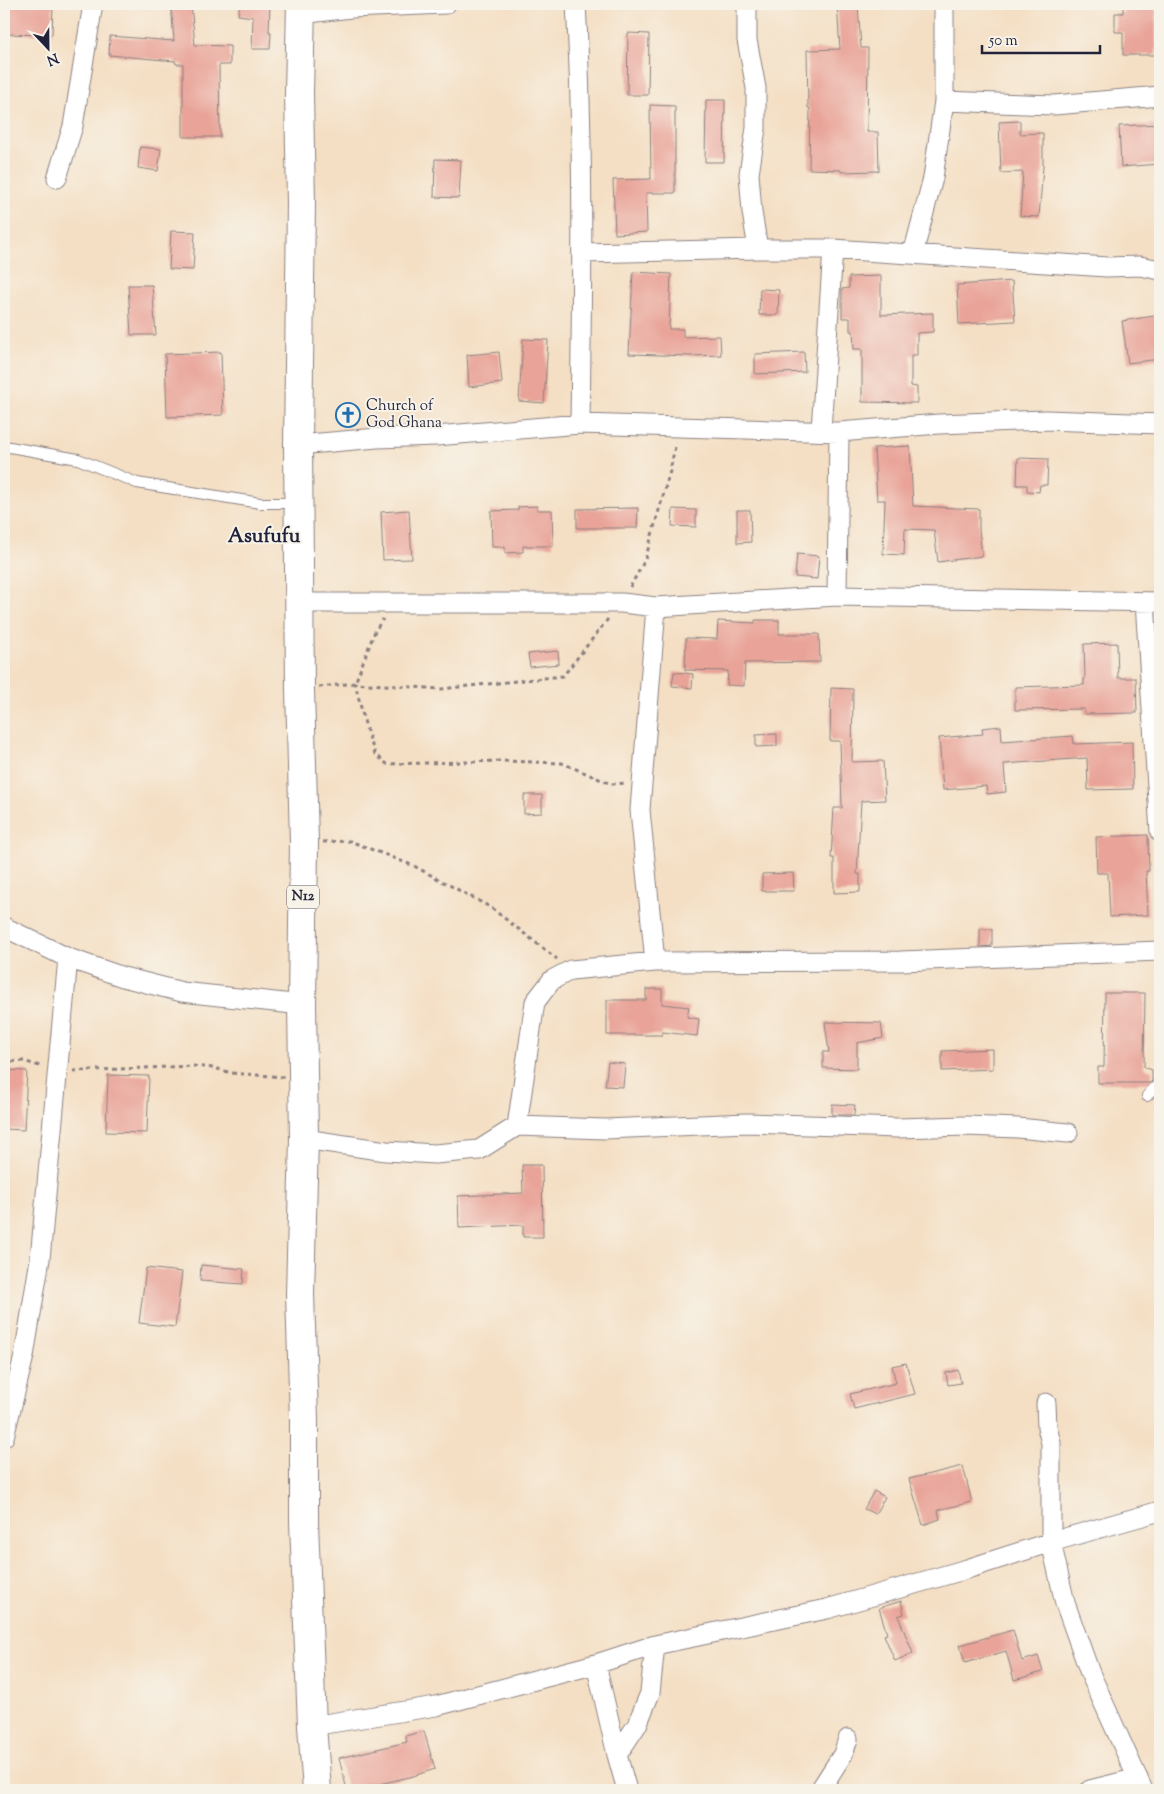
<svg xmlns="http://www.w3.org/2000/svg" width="1164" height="1794" viewBox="0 0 1164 1794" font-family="'Sorts Mill Goudy',serif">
<rect width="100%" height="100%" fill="#f7f3e8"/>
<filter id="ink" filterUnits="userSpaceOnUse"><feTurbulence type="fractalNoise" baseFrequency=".02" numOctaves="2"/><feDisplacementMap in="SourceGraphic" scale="10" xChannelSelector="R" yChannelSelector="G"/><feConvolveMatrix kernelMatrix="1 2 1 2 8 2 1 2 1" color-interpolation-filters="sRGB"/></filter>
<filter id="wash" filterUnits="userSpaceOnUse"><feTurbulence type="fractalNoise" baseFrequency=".0096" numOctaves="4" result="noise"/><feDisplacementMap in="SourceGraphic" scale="20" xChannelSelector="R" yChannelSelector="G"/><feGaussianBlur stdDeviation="1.12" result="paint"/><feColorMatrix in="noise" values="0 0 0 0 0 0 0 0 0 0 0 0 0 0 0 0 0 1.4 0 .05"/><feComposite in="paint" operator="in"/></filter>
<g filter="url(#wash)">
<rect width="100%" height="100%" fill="#f4dfc4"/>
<g id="blocks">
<path fill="#e9a398" d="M4 4H53L52 35 4 34Z
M171 4H191L195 45 230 46V65H219L220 137H183V64H176L175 61 109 55 110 36 174 41Z
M240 4H270L269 32H271L270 49H252L253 17 238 15Z
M837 4H858L861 48H868L867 132H878L879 171 841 172V170L809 169 810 108H808L807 50 840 49Z
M1123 6H1156V55H1123V32H1115V13H1123Z
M628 33 649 34 648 95H627Z
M706 100H725L724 162H705Z
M650 105 675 106V193H646L647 232 615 234 613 180 651 179Z
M1020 121V134L1043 133V167L1039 217 1020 216 1023 172 1001 173 999 122Z
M1160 124V164L1121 167 1119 126Z
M140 147 161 149 158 171 138 168Z
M435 159 461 160 459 198 434 197Z
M171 231 195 232 193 270 169 269Z
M633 272 671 274 669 329H683V337L720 336 721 355 690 356 629 354Z
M881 276V315L933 313V332L917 333V355H911V386L917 387V403L862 402V349H854L853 331H850V318H842V289L849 288V277Z
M1012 281 1015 321 959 324 957 285Z
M128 285H152L156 335H131Z
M760 289 779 290 778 315H759Z
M1160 315V359L1128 363 1122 321Z
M523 339 548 340 544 403 519 401Z
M221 352 223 415 167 417 165 354Z
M499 352 502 383 469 387 467 355Z
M804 352 805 372 755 374V354Z
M910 446 913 506 979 509V529L982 556 938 562 934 530 905 529 904 555 883 554 885 500H877L874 448Z
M1018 458 1048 459 1047 485H1040L1039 492 1027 491V485H1017Z
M537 506V510H552L553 546H523V552L505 553V547H492L491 511 518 510V507Z
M638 508 637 528H577V509Z
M673 509 696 510V527L672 526Z
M409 510 412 559 383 560 381 512Z
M737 510H750L751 542 737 543Z
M797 554 819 556 817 579 795 577Z
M755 620H779V634H819L820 662 745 663 744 686 727 685 728 671 685 670 686 638 717 639 718 621 755 623Z
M1117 643 1118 678H1136L1137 713 1084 714V709L1015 710V687L1084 685V679H1085L1084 644Z
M558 651 559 664 530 667 528 654Z
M674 672 693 674 692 688 672 686Z
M831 688 853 689 852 762 883 761 885 800 861 801 857 874H860V892L834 893V858H831L834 808H842L840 741H830Z
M1001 726 1002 741 1073 736 1074 744 1132 742 1133 789 1088 790 1087 758 1004 764 1006 792 987 794 986 786 943 790 939 738 983 734 982 728Z
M777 734V746L756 747V735Z
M524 795H542V813L524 814Z
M1148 835 1149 871H1146L1148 915 1110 917 1108 873H1097L1096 837Z
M793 873 794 891H762V874Z
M980 929H992V946L980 947Z
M646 989H662V1004L689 1007 687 1017 699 1019 697 1036 662 1032V1035H607V1000H646Z
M1105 993H1145L1144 1067 1152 1070V1081L1150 1083H1098V1067H1104Z
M825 1022 881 1023 883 1038 857 1043V1069L823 1068V1052H829Z
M993 1049V1069L942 1071V1051Z
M608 1062 625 1064 623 1087 605 1086Z
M4 1070 27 1071 24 1130 4 1129Z
M108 1075 149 1076 147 1133 106 1132Z
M832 1104 855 1105 854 1115H832Z
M522 1165H542L543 1237H523V1225L459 1228 458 1196 523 1193Z
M201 1265 244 1269 243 1284 200 1281Z
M146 1268 182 1272 175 1327 139 1323Z
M906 1363 915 1394 854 1409 850 1394 896 1383 892 1366Z
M958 1370 961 1383 948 1385 946 1373Z
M963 1466 972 1502 938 1510 940 1519 923 1525 909 1479Z
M874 1491 885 1497 875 1514 864 1509Z
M901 1601 904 1614 898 1616 913 1653 895 1661 884 1635 887 1634 879 1608Z
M1013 1630 1022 1661 1038 1656 1043 1672 1014 1680 1006 1651 965 1663 960 1645Z
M424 1731 435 1769 410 1777 353 1790H347L339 1758 407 1742 405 1736Z"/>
</g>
</g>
<g filter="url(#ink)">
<use href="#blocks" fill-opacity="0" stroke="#8b8080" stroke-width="1"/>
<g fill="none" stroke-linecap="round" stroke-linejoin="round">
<defs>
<path id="lane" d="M4 446 78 459 137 483 260 503H298
M1147 1096 1160 1082"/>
<path id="street" d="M576 4C584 144 582 284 580 424
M747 4V40L756 88V128L749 174 752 212 758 249
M300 14 351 8 446 4
M944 101 1054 105 1160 96
M57 178 73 126 93 4
M582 253 758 249H833L1107 267 1140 266 1160 270
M913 254 933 178 944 101V4
M821 430 833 249
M298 445 377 438 436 436 580 424 839 432 939 424 1046 420 1160 424
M837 596 839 432
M1145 602 1160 832
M300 603H622L656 607 837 596 1160 602
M4 927 68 958 123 977 182 992 302 1005
M655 962 640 810 656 607
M517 1126 535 1002 552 980 571 970 655 962 901 961 1160 951
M304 1139 386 1151 435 1154 479 1150 517 1126 605 1129 747 1123 898 1128 966 1126 1018 1128 1068 1133
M1046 1403 1047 1427 1051 1443V1542L1065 1603 1090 1673 1143 1790
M4 1437 24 1356 40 1259 68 958
M596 1664 617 1755 627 1790
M312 1726 436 1706 596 1664 655 1645 827 1609 967 1569 1051 1542 1160 1511
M617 1755 637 1725 650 1693 655 1645
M820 1790 843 1754 848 1739
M1090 1790 1138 1778"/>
<path id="highway" d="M301 4 299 94 301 203 298 445 300 689 304 842 302 1005 304 1139 300 1294 304 1420V1522L312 1726 317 1790"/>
</defs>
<use href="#lane" stroke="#8b8080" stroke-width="12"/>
<use href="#street" stroke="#8b8080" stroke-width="21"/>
<use href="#highway" stroke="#8b8080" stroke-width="30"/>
<path stroke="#8b8080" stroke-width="3" stroke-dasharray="4 4" stroke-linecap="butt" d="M630 587 645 560 670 471 676 442
M608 619 563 676 441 689 355 683 366 728 375 754 387 764 502 761 562 763 611 784 626 783
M319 687 355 683 375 631 383 619
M323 842 350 841 414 866 490 907 557 959
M4 1062 23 1061 43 1067
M73 1071 193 1066 214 1068 231 1073 284 1077"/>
<use href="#lane" stroke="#fff" stroke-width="10"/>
<use href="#street" stroke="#fff" stroke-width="19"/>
<use href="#highway" stroke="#fff" stroke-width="28"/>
</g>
</g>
<defs>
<symbol id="church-ring" viewBox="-11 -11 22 22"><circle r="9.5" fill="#f7f3e8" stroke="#1f6fb2" stroke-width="1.5"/><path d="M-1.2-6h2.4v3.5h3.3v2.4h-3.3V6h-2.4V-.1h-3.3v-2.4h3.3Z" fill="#1f6fb2"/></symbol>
</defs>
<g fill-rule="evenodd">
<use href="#church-ring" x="334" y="401" width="28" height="28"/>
</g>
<g text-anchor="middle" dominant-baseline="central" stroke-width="4" stroke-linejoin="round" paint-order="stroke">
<rect fill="#f7f3e8" stroke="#62616f" stroke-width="1" x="287" y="885.5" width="32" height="23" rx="4"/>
<g font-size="14" font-weight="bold" fill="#22223b">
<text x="303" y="897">N12</text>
</g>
<g font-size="15" fill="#22223b" stroke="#f7f3e8" text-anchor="start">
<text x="366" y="406">Church of<tspan x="366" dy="17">God Ghana</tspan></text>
</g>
<g font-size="20" font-weight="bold" fill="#22223b" stroke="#f7f3e8">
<text x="264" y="537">Asufufu</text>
</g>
</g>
<rect width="1164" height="1794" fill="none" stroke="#f7f3e8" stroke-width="20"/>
<g transform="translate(48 48) rotate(158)" stroke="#f7f3e8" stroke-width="4" paint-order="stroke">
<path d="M0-4L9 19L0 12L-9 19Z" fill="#22223b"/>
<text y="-8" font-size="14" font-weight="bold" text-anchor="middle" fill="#22223b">N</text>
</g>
<path d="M982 45v8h118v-8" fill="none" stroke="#22223b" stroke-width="2.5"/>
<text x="989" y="45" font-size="15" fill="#22223b" stroke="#f7f3e8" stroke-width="4" paint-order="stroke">50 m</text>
</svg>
